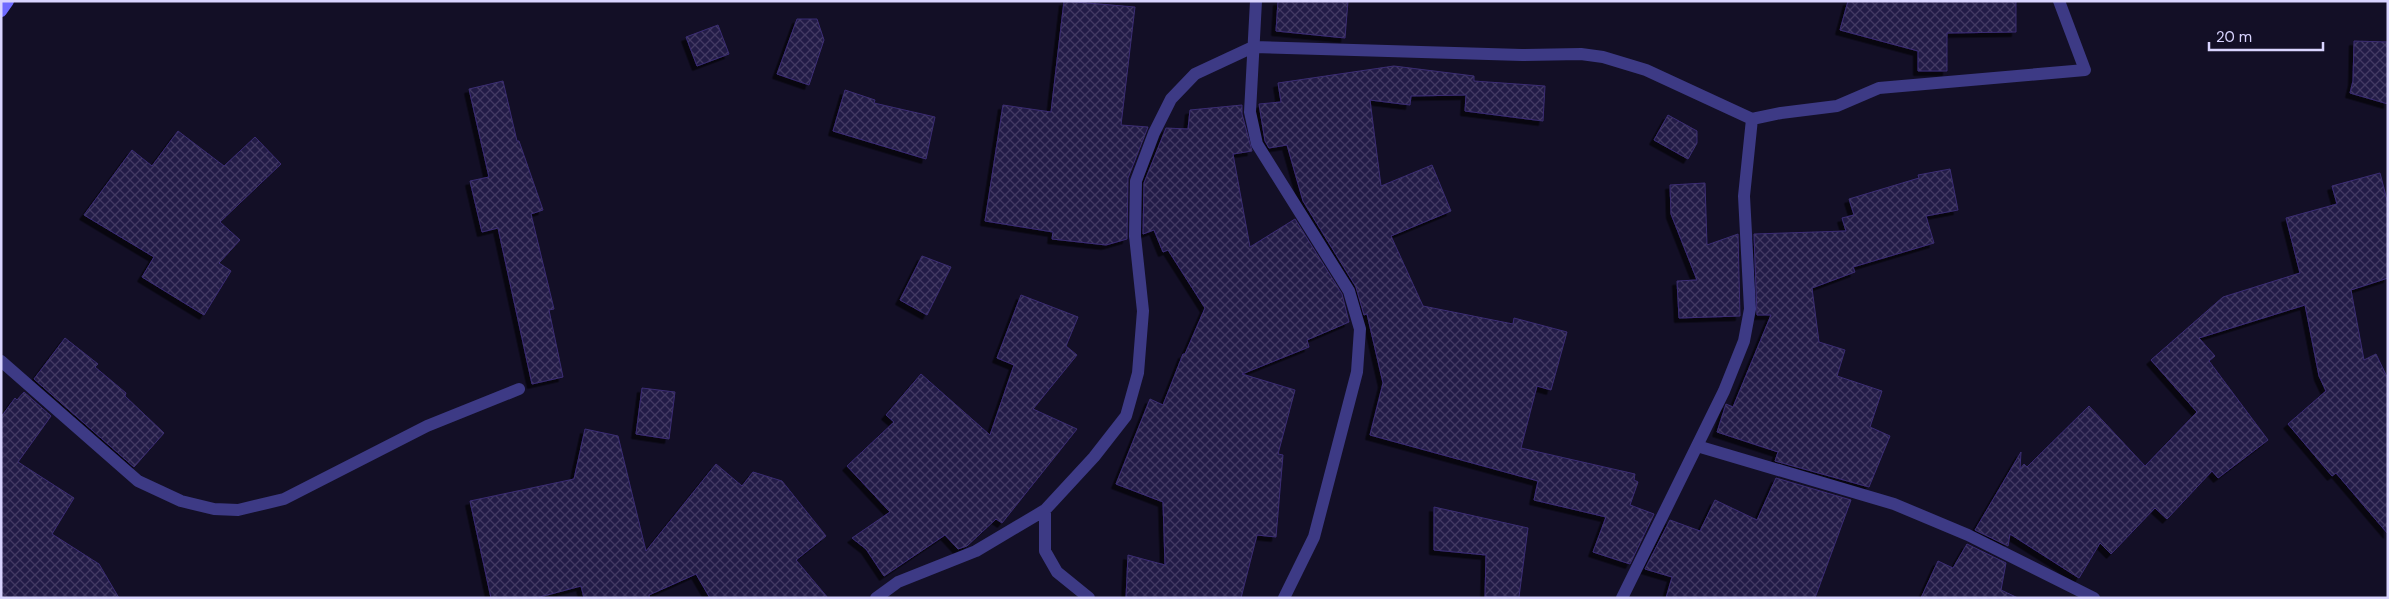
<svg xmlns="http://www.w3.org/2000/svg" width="2389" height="599" viewBox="0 0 2389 599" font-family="'DM Sans',sans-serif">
<defs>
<pattern id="building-cross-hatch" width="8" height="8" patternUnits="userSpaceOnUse" patternTransform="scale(1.25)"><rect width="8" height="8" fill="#241b47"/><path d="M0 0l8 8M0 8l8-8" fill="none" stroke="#433b63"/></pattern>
<filter id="shadow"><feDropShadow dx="-4.5" dy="4.5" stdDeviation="0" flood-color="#0009"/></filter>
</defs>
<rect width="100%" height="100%" fill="#130f26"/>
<path fill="url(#building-cross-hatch)" stroke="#3b2d73" filter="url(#shadow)" d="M1064 1 1135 7 1121 125 1148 127 1128 178 1127 239 1106 245 1052 239 1053 232 985 221 1003 105 1051 112Z
M1278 1H1348L1345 38 1276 31Z
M1848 1H2016V32L1947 33V71H1918V51L1840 30Z
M797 19H817L824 40 809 85 777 74Z
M718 25 729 54 697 66 686 37Z
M2354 41 2388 42V104L2350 93 2353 81Z
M1394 66 1474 76V81L1545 86 1543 121 1465 111 1466 95 1411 96 1410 105 1370 100 1381 186 1432 165 1451 211 1391 236 1423 306 1513 324 1514 318 1567 332 1551 390 1537 386 1521 448 1635 474 1634 480 1638 482 1630 505 1654 514 1630 564 1593 552 1606 517 1534 500 1538 481 1370 435 1383 383 1367 314 1364 315 1356 287 1303 201 1287 145 1269 148 1265 141 1259 104 1281 102 1278 83Z
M503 81 517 141H519L543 210 531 214 554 309 549 310 563 377 532 384 498 228 482 232 470 181 489 177 469 89Z
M845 90 875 100 874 103 935 117 926 159 833 131Z
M1242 105V114L1252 151 1233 154 1250 247 1295 219 1342 294 1349 322 1307 340 1309 347 1242 374 1295 390 1278 454 1283 455 1276 537 1257 535 1241 598H1126L1128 555 1165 565 1163 502 1116 484 1150 399 1163 405 1183 354H1185L1205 308 1168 250 1163 252 1154 230 1143 234 1144 183 1166 128 1188 129 1190 110Z
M1668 115 1697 131V143L1688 159 1654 140Z
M178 131 224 166 255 137 281 164 220 222 240 240 219 263 231 271 204 315 142 277 154 257 84 215 132 150 152 166Z
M1950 169 1958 210 1926 216 1934 243 1853 267 1855 272 1812 288 1819 342 1845 350 1837 376 1882 391 1870 427 1890 436 1869 487 1775 461 1778 452 1717 432 1726 404 1733 407 1771 315H1757L1754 234 1846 231 1842 218 1854 215 1849 199 1919 178 1918 175Z
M2380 173 2388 204V278L2351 290 2364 360 2376 354 2388 379V534L2336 473 2332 476 2288 424 2326 391 2319 376 2305 305 2199 338 2215 356 2209 361 2268 440 2218 478 2212 471 2167 519 2155 508 2111 554 2100 543 2079 578 2010 534 2008 546 1975 530 2021 452 2020 469 2024 464 2027 467 2089 406 2145 466 2197 412 2151 360 2223 297 2300 273 2286 218 2337 204 2332 186Z
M1705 183 1707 245 1738 234 1740 316 1679 318 1677 281 1697 280 1671 214 1670 185Z
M922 256 951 267 927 315 900 300Z
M1021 295 1078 317 1066 346 1077 355 1033 409 1077 429 1002 523 996 519 967 546 958 549 945 535 884 576 866 549 852 538 890 512 847 466 894 422 886 415 921 374 990 435 1014 365 997 358Z
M65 338 98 364 95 367 126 393 125 396 164 433 134 467 34 379Z
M642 388 675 392 669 439 636 434Z
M24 392 51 416 18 462 74 498 52 534 99 564 119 598H1V417L15 398 17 400Z
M585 429 618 436 646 551 716 464 742 486 753 472 782 481 826 536 796 560 828 598H710L696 574 649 595V598H584L581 586 536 598H491L470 501 574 479Z
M1776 478 1851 500 1815 598H1666L1672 577 1645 569 1670 520 1700 531 1715 500 1757 520Z
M1434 507 1528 528 1519 597H1485L1486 555 1434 550Z
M1967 544 2006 563 2001 590 2018 598H1921L1938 561 1953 568Z"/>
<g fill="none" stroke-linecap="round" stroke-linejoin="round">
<path stroke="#3d3a85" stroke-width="12" d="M1256 1 1250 112 1257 144 1349 291 1360 329 1357 372 1314 537 1284 598
M1 361 138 481 181 501 214 509 238 510 284 499 427 426 519 389
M1697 446 1894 504 1968 535 2094 598
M1045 510V551L1057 572 1089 598
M876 598 898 582 976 551 1045 510 1094 457 1126 416 1138 373 1143 311 1135 236 1136 181 1154 133 1171 99 1195 74 1253 47 1522 55 1581 54 1603 57 1646 70 1752 119 1781 113 1837 106 1879 88 2085 70 2059 1
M1622 598 1724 391 1744 341 1750 309 1744 196 1752 119"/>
<path stroke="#6f6bff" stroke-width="12" d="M1 11 8 1"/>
</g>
<rect width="2389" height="599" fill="none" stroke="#d9d4ff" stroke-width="5"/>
<path d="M2209 42v8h114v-8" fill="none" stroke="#d9d4ff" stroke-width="2.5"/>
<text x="2216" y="42" font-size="15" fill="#d9d4ff" stroke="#130f26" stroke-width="4" paint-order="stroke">20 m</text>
</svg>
